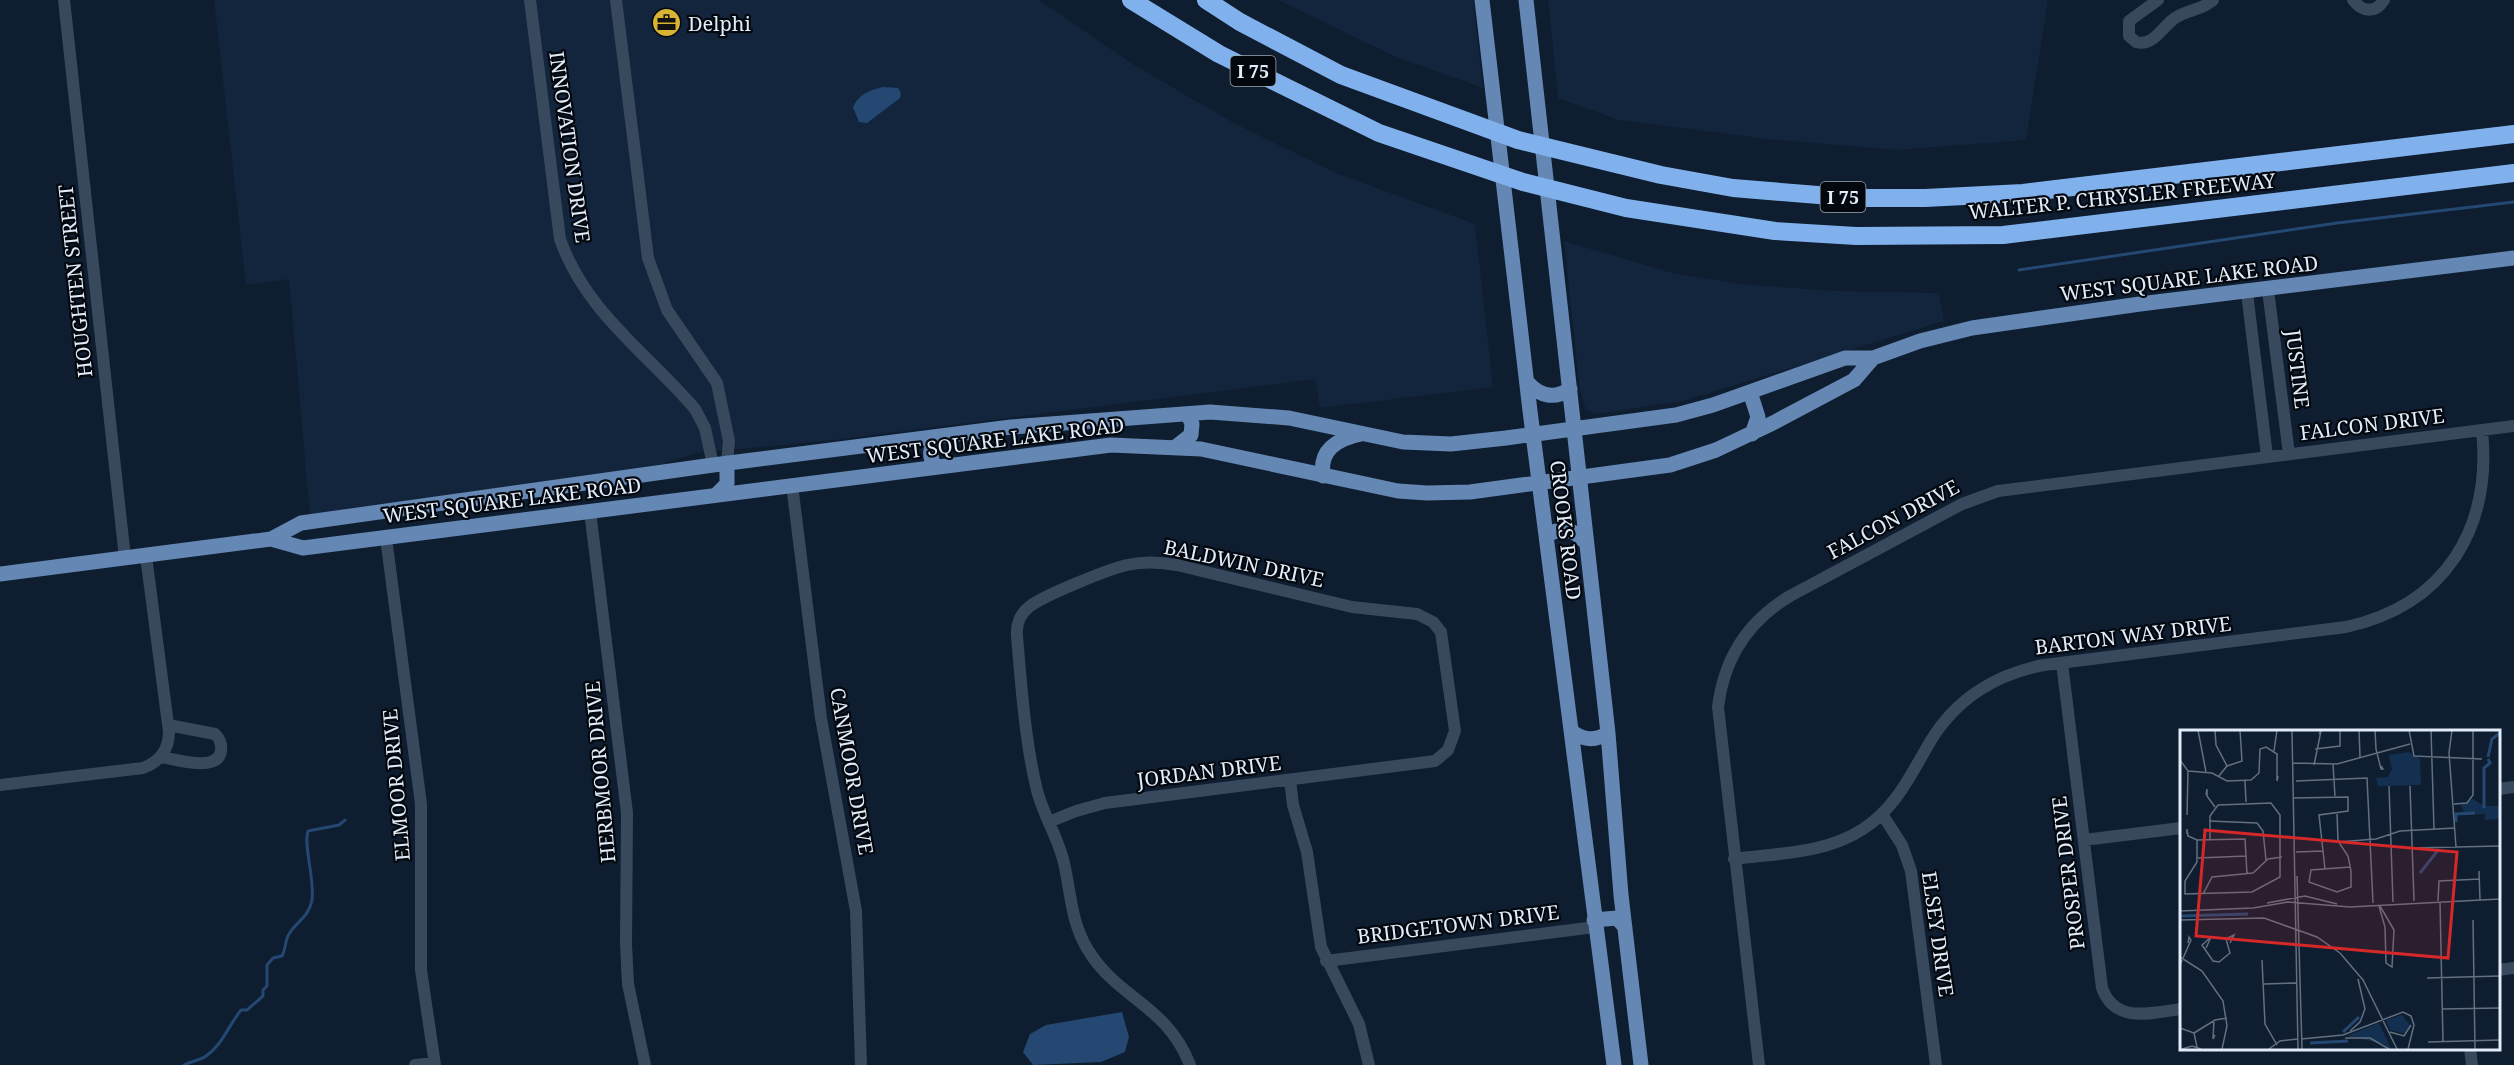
<svg xmlns="http://www.w3.org/2000/svg" width="2514" height="1065" viewBox="0 0 2514 1065" font-family="'Noto Serif',serif">
<rect width="100%" height="100%" fill="#0e1d2f"/>
<path fill="#13253c" d="M214 0H1039L1134 65 1234 123 1336 173 1475 224 1493 387 1320 408 1315 379 834 440 698 453 654 466 310 516 289 279 246 285Z
M1278 0H1473L1483 88 1394 56Z
M1548 0H2048L2026 140 1897 150 1767 139 1619 120 1558 98Z
M1564 241 1676 274 1750 285 1838 291 1939 293 1944 321 1683 401 1596 414 1586 410 1580 392Z"/>
<path fill="#254873" d="M883 87 898 88 901 93 900 98 867 123 859 122 853 107C859 94 870 90 883 87Z
M1122 1012 1129 1037 1125 1052 1101 1062 1033 1065 1023 1052 1030 1034 1046 1025Z"/>
<g fill="none" stroke-linecap="round" stroke-linejoin="round">
<path stroke="#254873" stroke-width="3" d="M2019 270 2337 223 2514 202
M184 1065C191 1061 199 1061 206 1056 222 1045 229 1025 241 1010H247L263 996V990L267 986V965L273 958 282 956C286 949 285 940 289 934 297 921 309 917 312 900 315 881 303 843 308 831L339 825 345 820"/>
<path stroke="#39495d" stroke-width="12" d="M64 0 125 558
M530 0 560 239C585 311 646 352 695 409L705 428 713 465
M616 0 648 258 667 310 717 383 729 441 727 463
M2158 0 2129 21V36L2136 42C2153 47 2162 27 2175 18 2186 10 2203 10 2213 0
M2353 0C2362 12 2375 14 2384 0
M2268 290 2289 454
M2247 293 2267 456
M792 485 821 718 856 911 861 1065
M590 511 627 813 626 944 628 984 645 1065
M386 538 421 804V970L435 1065
M2062 663 2102 988C2115 1024 2151 1013 2181 1009
M161 757C176 759 218 773 221 751 222 744 219 738 215 734L168 725
M1290 780 1293 805 1307 852 1321 947 1359 1024 1369 1065
M0 785 143 768C159 762 169 750 169 732L146 556
M2498 789 2514 787
M1882 814 1902 845 1911 871 1936 1065
M1049 822 1076 811 1105 803 1435 761 1448 750 1455 731 1441 632 1433 622 1417 614 1352 607 1177 565C1161 562 1144 561 1127 565 1109 569 1042 596 1029 607 1020 614 1016 625 1017 636 1021 683 1025 740 1036 786 1041 811 1056 833 1063 859 1071 890 1070 921 1088 950 1118 999 1167 1005 1190 1065
M2084 840 2181 828
M1734 859C1778 853 1825 854 1863 829 1896 808 1911 774 1930 742 1955 700 1995 674 2044 665L2346 627C2446 605 2492 528 2482 430
M1326 961 1595 927
M2498 970 2514 968
M2470 1048 2472 1065
M415 1065 434 1063
M1759 1065 1718 707C1724 658 1748 621 1790 596L1962 504 1998 491 2514 426"/>
<path stroke="#6487b3" stroke-width="15" d="M1482 0 1530 411 1614 1065
M1526 0 1608 733 1621 895 1641 1065
M1527 382C1539 396 1554 400 1570 389
M1750 392 1758 417 1752 434
M1177 446 1191 435 1192 424 1188 414
M936 467C927 456 930 445 940 436
M1323 476C1319 450 1337 439 1361 434
M716 495 727 484V463
M1547 536C1560 526 1573 528 1584 541
M271 539 303 548 1111 445 1201 449 1398 491 1427 493 1470 492 1670 465 1716 450 1773 423 1854 380 1873 358
M0 574 271 539 301 523 713 465 1011 427 1210 412 1289 418 1403 442 1451 444 1506 438 1676 415 1713 405 1845 358H1873L1920 341 1972 328 2140 304 2514 258
M1571 731C1583 740 1594 742 1608 733
M1594 920 1617 918 1625 927"/>
<path stroke="#81b1ec" stroke-width="18" d="M1131 0 1219 54 1379 133 1523 182 1626 208 1775 231 1856 236 2003 235 2514 173
M1206 0 1240 22 1341 75 1518 140 1661 175 1733 188 1855 198H1925L2023 193 2514 134"/>
</g>
<defs>
<symbol id="office-disc" viewBox="-11 -11 22 22"><circle r="9.5" fill="#d7b434" stroke="#03070e"/><path d="M-6-3h4V-5.5h4V-3h4V5H-6ZM-1-4.5V-3h2v-1.5ZM-6 0V1H6V0Z" fill="#111"/></symbol>
</defs>
<g fill-rule="evenodd">
<use href="#office-disc" x="650" y="6" width="33" height="33"/>
</g>
<g text-anchor="middle" dominant-baseline="central" stroke-width="4.5" stroke-linejoin="round" paint-order="stroke">
<g fill="#03070e" stroke="#9fa7b2" stroke-width="1.5">
<rect x="1230.5" y="56" width="45" height="30" rx="4.5"/>
<rect x="1820.5" y="182" width="45" height="30" rx="4.5"/>
</g>
<g font-size="18" font-weight="bold" fill="#e2ecf8">
<text x="1253" y="71">I 75</text>
<text x="1843" y="197">I 75</text>
</g>
<g font-size="20" fill="#e2ecf8" stroke="#03070e" text-anchor="start">
<text x="688" y="23">Delphi</text>
</g>
<g font-size="20" fill="#e2ecf8" stroke="#03070e">
<text transform="translate(570 147) rotate(82)">INNOVATION DRIVE</text>
<text transform="translate(2122 196) rotate(-6)">WALTER P. CHRYSLER FREEWAY</text>
<text transform="translate(2189 278) rotate(-7)">WEST SQUARE LAKE ROAD</text>
<text transform="translate(75 281) rotate(-96)">HOUGHTEN STREET</text>
<text transform="translate(2298 369) rotate(83)">JUSTINE</text>
<text transform="translate(2372 424) rotate(-7)">FALCON DRIVE</text>
<text transform="translate(995 440) rotate(-7)">WEST SQUARE LAKE ROAD</text>
<text transform="translate(512 500) rotate(-7)">WEST SQUARE LAKE ROAD</text>
<text transform="translate(1893 519) rotate(-28)">FALCON DRIVE</text>
<text transform="translate(1566 530) rotate(83)">CROOKS ROAD</text>
<text transform="translate(1244 563) rotate(12)">BALDWIN DRIVE</text>
<text transform="translate(2133 635) rotate(-7)">BARTON WAY DRIVE</text>
<text transform="translate(852 771) rotate(80)">CANMOOR DRIVE</text>
<text transform="translate(1209 771) rotate(-7)">JORDAN DRIVE</text>
<text transform="translate(600 772) rotate(-95)">HERBMOOR DRIVE</text>
<text transform="translate(396 785) rotate(-95)">ELMOOR DRIVE</text>
<text transform="translate(2068 873) rotate(-97)">PROSPER DRIVE</text>
<text transform="translate(1458 924) rotate(-7)">BRIDGETOWN DRIVE</text>
<text transform="translate(1938 934) rotate(82)">ELSEY DRIVE</text>
</g>
</g>
<g transform="translate(2180 730)">
<rect width="320" height="320" fill="#0e1d2f"/>
<path d="M222 285 230 295 226 304 210 300 206 290ZM199 293 211 319 204 314 167 306Z" fill="#143050"/>
<path d="M207 19 209 25 229 22 240 29 241 55 198 56 196 48 189 49 196 48 208 47 212 39ZM293 69 304 76H319V89L305 90V84L285 85 281 75Z" fill="#143050"/>
<path fill="none" stroke="#254873" stroke-width="3" d="M308 27 312 9 320 3M304 78V38L310 33 308 29M276 92V84L295 83M240 143 259 119M0 186 68 184M163 302 179 287M130 313 168 311"/>
<path fill="none" stroke="#63707f" stroke-width="1.5" d="M18 0 26 42M35 0 36 15 47 36M179 0 180 27M195 0 196 19 201 39H203L201 36M229 0 234 26 302 29M251 0 254 99M272 0 269 23 276 117M112 1 118 319M135 19 160 16V0M94 21 97 0M0 30 8 41 7 85M113 33 157 34 230 14M153 34 155 66M134 35 141 1 139 4M8 41 32 43 47 51 71 50 79 43 80 19 86 17 97 24V51L98 46M39 46 47 36 62 31 60 0M65 51 66 72M119 51H116L187 48 193 173M209 56 213 172M230 56 234 171M26 65 27 59V66L35 77M114 68 168 67V81L139 85 145 139M274 74 287 73 293 65V0M157 82 158 111 168 126 171 141V157L157 162 129 152 131 140 170 137M29 91 77 93 83 101 86 130M7 104V99L8 106 17 110 65 109 67 144M17 110V132L5 151V164L72 162 100 147V85L91 73 38 75 30 86V109M158 112 196 109 220 101 275 98M233 118 320 116M116 122 143 121M18 128 66 126M299 141 300 170M117 146 122 319M23 164 32 147 73 143 88 129 102 127M258 171 259 151 300 149M260 172 263 312M87 173 125 166 157 174M199 176 205 197 206 233 212 237 214 200 200 176M0 181 73 178 108 172 170 177 320 169M0 190 84 188 137 207 160 223 183 250 217 319M293 190 295 319M26 218 31 207 22 215 33 231 39 232 50 223 46 209 54 205 50 213M0 227 22 241 43 271 47 296 42 319M82 230 85 294 97 315M0 235 11 210 9 207 8 213M247 248 320 246M84 254 116 253M262 279 320 278M34 290 33 309 35 305M0 298 14 303 17 317M170 301 180 292 185 279 178 249M210 302 224 306 231 295M14 303 35 290 47 288M165 308H190L209 319M121 309 163 305 223 282 231 286 234 295 228 319M248 312 320 310M2 319 12 316 21 319M89 319 100 311 118 309"/>
<path fill="#d62828" fill-opacity="0.15" stroke="#d62828" stroke-width="3" d="M25 100 277 122 268 228 16 206Z"/>
<rect width="320" height="320" fill="none" stroke="#e2ecf8" stroke-width="3"/>
</g>
</svg>
